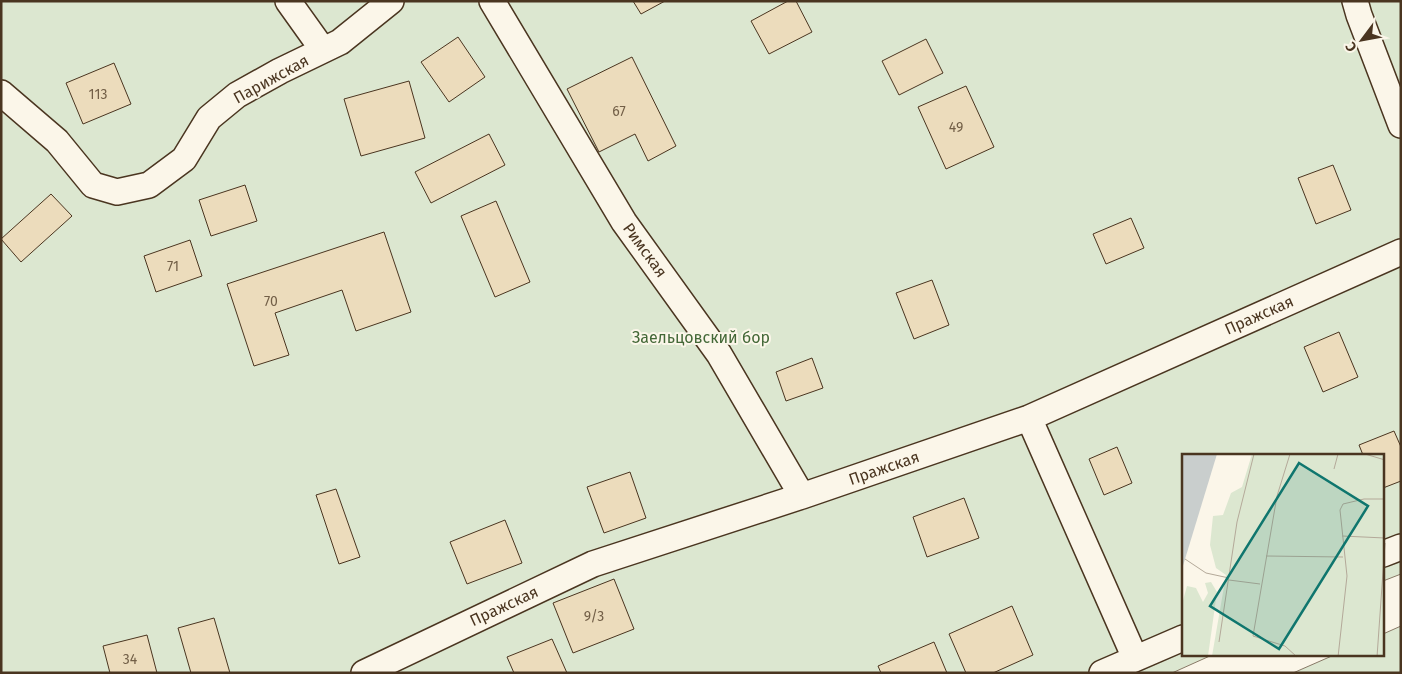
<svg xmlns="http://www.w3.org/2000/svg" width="1402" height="674" viewBox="0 0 1402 674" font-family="'Fira Sans',sans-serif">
<rect width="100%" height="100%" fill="#fbf6e9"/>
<path fill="#dce7d0" stroke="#887966" d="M1 1H1401V574L1383 581V455H1183V655H1212L1172 673H1Z
M1401 626V673H1293L1334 655H1383V634Z"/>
<path fill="#ecdcbc" stroke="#4a3520" d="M633 1H665L641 14Z
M788 1H796L812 32 769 54 751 21Z
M458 37 485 77 449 102 421 62Z
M926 39 943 73 899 95 882 61Z
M632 57 676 146 648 161 635 134 599 152 567 89Z
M114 63 131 104 83 124 66 83Z
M409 81 425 138 361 156 344 99Z
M966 86 994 147 946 169 918 107Z
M489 134 505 165 431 203 415 172Z
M1333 165 1351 210 1316 224 1298 178Z
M245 185 257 221 211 236 199 200Z
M51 194 72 216 21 262 1 239Z
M496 201 530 282 495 297 461 216Z
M1131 218 1144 248 1106 264 1093 234Z
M384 232 411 312 356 331 342 290 275 313 289 355 254 366 227 284Z
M190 240 202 276 156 292 144 256Z
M932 280 949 325 914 339 896 293Z
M1339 332 1358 377 1323 392 1304 347Z
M812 358 823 388 786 401 776 372Z
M1394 431 1401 447V481L1383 488V455H1363L1359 445Z
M1117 447 1132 483 1104 495 1089 459Z
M630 472 646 518 604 533 587 487Z
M336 489 360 557 339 564 316 495Z
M964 498 979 538 927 557 913 517Z
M505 520 522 563 467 584 450 542Z
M614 579 634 629 573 653 553 603Z
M1012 606 1033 655 993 673H966L949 634Z
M214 618 230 673H191L178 628Z
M147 635 157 673H110L103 646Z
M552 639 567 673H514L507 657Z
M934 642 947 673H881L878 666Z"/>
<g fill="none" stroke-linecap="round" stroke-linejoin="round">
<defs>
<path id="minor" d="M288 1 323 50
M492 1 624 222 719 354 802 496
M1355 1 1359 15 1401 125
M1 93 57 141 93 185 117 192 149 185 184 159 209 118 237 95 280 71 340 42 391 1
M1029 418 1135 658
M1383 554 1401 547
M364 673 593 564 802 496 1029 418 1401 252
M1102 673 1183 638"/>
</defs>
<use href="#minor" stroke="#4a3520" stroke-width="28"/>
<use href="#minor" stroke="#fbf6e9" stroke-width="25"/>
</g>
<g text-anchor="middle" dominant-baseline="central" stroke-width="4" stroke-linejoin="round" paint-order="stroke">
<g font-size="14" fill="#725f47">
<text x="98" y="94">113</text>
<text x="619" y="111">67</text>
<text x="956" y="127">49</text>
<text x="173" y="266">71</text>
<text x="271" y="301">70</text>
<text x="594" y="616">9/3</text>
<text x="130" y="659">34</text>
</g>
<g font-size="16" fill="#4a3520" stroke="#fbf6e9">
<text transform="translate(271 79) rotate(-29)">Парижская</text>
<text transform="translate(645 250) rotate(54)">Римская</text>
<text transform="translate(1259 315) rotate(-24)">Пражская</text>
<text transform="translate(884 468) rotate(-19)">Пражская</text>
<text transform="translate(504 606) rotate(-25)">Пражская</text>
</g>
<g font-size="16" fill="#436837" stroke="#fbf6e9">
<text x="701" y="337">Заельцовский бор</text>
</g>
</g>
<g transform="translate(1182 454)">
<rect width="202" height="202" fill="#fbf6e9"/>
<path d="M70 0H202V202H30L44 121 34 114 28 91 31 62 41 61 49 39 60 33ZM29 128 35 138 26 202H0V150L5 132 14 134 21 148 26 139 23 129Z" fill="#dce7d0"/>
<path d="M0 0H35L0 115Z" fill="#c9cecd"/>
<path fill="none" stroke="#b4a999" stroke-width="1" d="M108 0 95 42 71 182 103 192 115 203M183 0 203 6M152 15 156 0M160 82 203 84M84 102 161 103M3 105 24 119 47 124M47 126 78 130M37 188 55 68 72 0M156 203 165 122 158 56 161 50 182 45H203M195 203 203 89"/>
<path fill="#0f766e" fill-opacity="0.15" stroke="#0f766e" stroke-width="2.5" d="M117 9 186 52 97 195 28 152Z"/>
<rect width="202" height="202" fill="none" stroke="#4a3520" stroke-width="2.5"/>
</g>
<rect width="1402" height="674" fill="none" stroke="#4a3520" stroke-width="5"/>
<g transform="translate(1362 40) rotate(238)" stroke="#fbf6e9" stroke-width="4" paint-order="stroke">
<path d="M0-4L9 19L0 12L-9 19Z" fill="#4a3520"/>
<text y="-8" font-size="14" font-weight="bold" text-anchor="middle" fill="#4a3520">С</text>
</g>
</svg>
